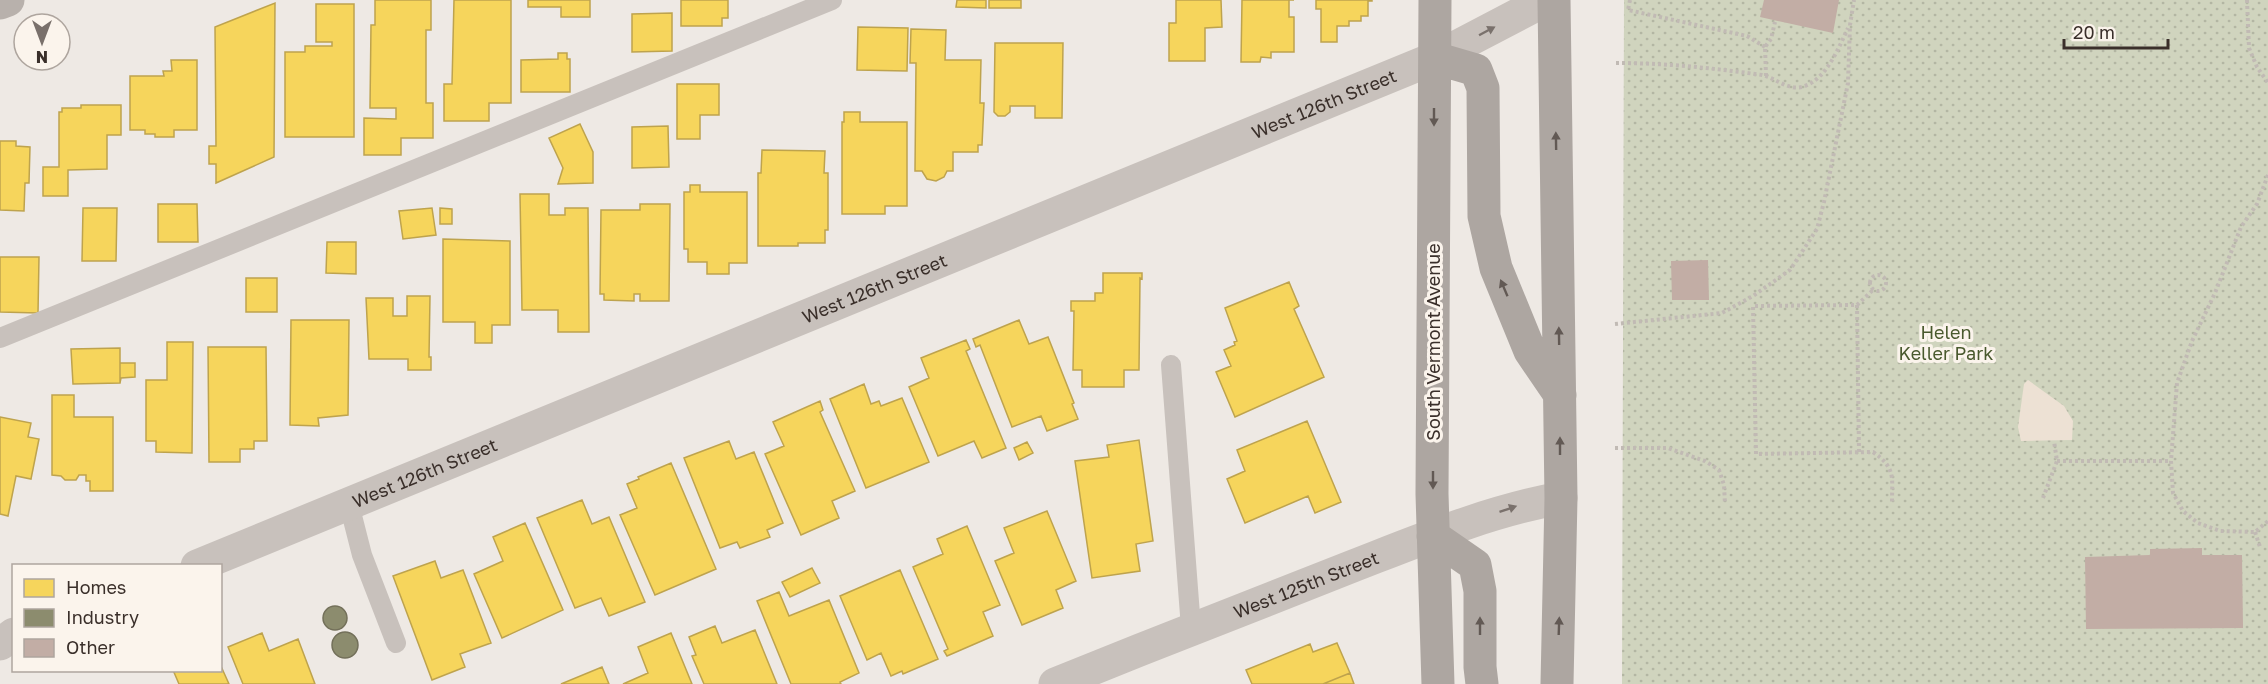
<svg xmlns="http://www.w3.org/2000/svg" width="2268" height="684" viewBox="0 0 2268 684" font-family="'Golos Text',sans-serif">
<defs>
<pattern id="park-dots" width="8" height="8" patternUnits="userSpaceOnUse" patternTransform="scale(1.5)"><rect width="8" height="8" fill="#d0d4be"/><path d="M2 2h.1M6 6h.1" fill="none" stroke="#b3b6a3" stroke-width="1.8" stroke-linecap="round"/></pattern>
</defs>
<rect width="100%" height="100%" fill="#eee9e4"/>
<path fill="url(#park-dots)" d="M1624 0H2268V684H1622Z"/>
<path fill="#ede1d4" d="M2028 380 2064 406 2073 421 2072 440 2021 441 2018 427 2024 384Z"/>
<path fill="#f6d55c" stroke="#bea34d" stroke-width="1.5" d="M375 0H431V30H426V103H433V138H401V155H364V118L396 119V108H370L371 25H375Z
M454 0H511V103H489V121H444V84H452Z
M528 0H590V17H561V7H528Z
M681 0H728V18H722V26H681Z
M957 0H986V8L956 7Z
M989 0H1021V8H989Z
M1176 0H1221L1222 27 1205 28V61H1169V23H1176Z
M1242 0H1294H1289V17H1294V52H1271V58L1261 57 1260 62H1241Z
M1316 0H1372V1H1368V16H1361V21H1349V26H1337V42H1321V9H1316Z
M275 3 274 157 216 183V164H209V146H216L215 27Z
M316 4H354V137H285V52H305V46H332V42H316Z
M672 13V51L632 52V14Z
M858 27 908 28 907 71 857 70Z
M911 29 946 30 945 60H981L980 103H984L982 145H978V152H953V171H947L944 177 936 181 927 179 922 171H915L916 63H910Z
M995 43H1063L1062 118H1035V106H1010V112L1005 116H998L994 112Z
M558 53H567V59H570V92H521V60L558 59Z
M171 60H197V130H174V137H155V134H145V130H130V76H164L163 71H172Z
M677 84H719V115H700V139H677Z
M81 105H121V135H107V169L68 170V196H43V167H59V112H62V108H81Z
M844 112H860V122H907V206H885V214H842V122H844Z
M580 124 593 152V183L558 184 563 168 549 138Z
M668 126 669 167 632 168V127Z
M0 141H16V146L30 147 29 183H25L24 211 0 210Z
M762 150 825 151 824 173H828V230H825V243H798V246H758V173H761Z
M690 185H700V192H747V263H729V274H707V262H688V249H684V192H690Z
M520 194H549V215H565V208H588L589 332H558V310H522Z
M158 204H197L198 242H158Z
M640 204H670L669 301H640V294H634V301L604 300V294H600L601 210H640Z
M83 208H117L116 261H82Z
M432 208 436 235 403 239 399 211Z
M440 208 452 209V224H440Z
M443 239 510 241V325H492V343H475V322H443Z
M327 242H356V274L326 273Z
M0 257H39L38 313 0 312Z
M1103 273H1142V279L1140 278 1139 370H1124V387H1082V370H1073L1074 311H1071V301H1095V293H1103Z
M246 278H277V312H246Z
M1289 282 1299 306 1294 309 1324 377 1235 417 1216 372 1231 366 1224 350 1235 345 1234 342 1237 341 1225 308Z
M407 296H430L429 357H431V370H408V359H369L366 298H393V316H407Z
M291 320H349L348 415 318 418 319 426 290 425Z
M1019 320 1029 344 1048 337 1074 403 1072 404 1078 419 1047 431 1041 416 1012 427 980 345 976 347 973 339Z
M966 340 970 349 966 351 1006 448 982 458 974 441 938 456 909 387 929 378 921 358Z
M167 342H193L192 453 156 452V441H146V380H167Z
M208 347H266L267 441H254V449H240V462H209Z
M120 348V383L73 384 71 349Z
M120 363H135V377L121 378 120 383Z
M864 384 871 404 879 401 881 406 902 398 929 462 866 488 830 399Z
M52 395H74V417H113V491H90V481H86V475H79L76 480H65L61 476 52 475Z
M820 401 823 410 820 412 855 491 832 501 839 518 801 535 765 454 784 446 773 422Z
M0 417 31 423 28 437 39 439 31 479 16 476 8 516 0 514Z
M1307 421 1341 502 1315 513 1308 496 1245 523 1227 479 1245 471 1237 450Z
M1139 440 1153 541 1136 544 1140 571 1092 578 1075 461 1109 457 1107 445Z
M729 441 736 459 754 452 783 523 767 530 770 537 740 548 737 542 720 548 684 458Z
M1027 442 1033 453 1019 460 1014 448Z
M671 463 716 569 655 595 620 515 637 508 627 484 639 479 638 477Z
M582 500 592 524 609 517 645 602 609 616 601 598 575 608 537 518Z
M1047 511 1076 581 1056 590 1063 608 1022 625 995 561 1014 553 1004 528Z
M525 523 563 610 502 638 474 574 503 561 493 537Z
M967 526 1000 605 983 612 993 636 947 656 944 651 948 649 913 567 943 554 937 539Z
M435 561 441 578 463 570 491 643 460 654 465 667 432 680 393 576Z
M812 568 820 583 790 597 782 582Z
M900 570 938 659 903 674 902 671 891 676 881 653 867 660 840 596Z
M779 592 789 616 829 600 859 673 840 682 841 684H791L757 601Z
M715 626 722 643 755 630 777 684H704L692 656 696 655 689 637Z
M262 633 269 651 298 639 315 684H243L228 647Z
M671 633 692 684H623L648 673 638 647Z
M1337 643 1350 673 1323 684H1252L1246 670 1310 644 1313 652Z
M220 664 229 684H179L173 670H220Z
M602 667 609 684H561Z
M1350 673 1354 684H1323Z"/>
<path fill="#8c8c6e" stroke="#73705a" stroke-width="1.5" d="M323 618a12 12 0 1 1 24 0a12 12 0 1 1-24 0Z
M332 645a13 13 0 1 1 26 0a13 13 0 1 1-26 0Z"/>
<path fill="#c2ada5" d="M1764 0H1839L1833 33 1760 17Z
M1708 260 1709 300H1672L1671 261Z
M2202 548V555H2242L2243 628 2086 629 2085 557 2150 555V549Z"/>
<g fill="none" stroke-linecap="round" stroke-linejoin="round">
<path stroke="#c1bab4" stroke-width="4" stroke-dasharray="3 3" stroke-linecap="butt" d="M1630 0 1628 10 1747 36 1765 47
M2247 0 2249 48 2257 67 2268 83
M1616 63C1665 63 1713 68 1762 75 1776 78 1789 92 1805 86 1827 78 1839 47 1848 28
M1766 76 1765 47 1771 39 1775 22
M2268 175 2257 204 2241 227 2215 293 2192 341 2177 383 2171 461 2173 493 2183 511 2198 523 2220 531 2255 532 2268 521
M1870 283a8 8 0 1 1 16 0a8 8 0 1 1-16 0Z
M1857 305 1874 289
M1615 324 1722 313 1753 296 1790 270 1817 229 1824 202 1848 83 1850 25 1854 0
M1615 448H1668L1705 461 1719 470 1724 485 1725 504
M1859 452 1857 305 1753 306 1756 454 1873 452C1896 468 1892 477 1892 503
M2057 461H2171
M2043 498 2057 461 2054 441
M2255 532 2260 547"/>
<path stroke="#c8c1bc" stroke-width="20" d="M0 338 832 0
M1171 365 1191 628
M349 504 362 555 396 643"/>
<g stroke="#c8c1bc" stroke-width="33">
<path id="s1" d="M197 566 1435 58 1546 0"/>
<path d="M0 644 14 634"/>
<path id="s2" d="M1055 684C1154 644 1253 605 1353 566 1420 540 1489 511 1561 498"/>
</g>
<path stroke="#b8b1ac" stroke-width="33" d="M0 3 8 0"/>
<path stroke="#ada6a1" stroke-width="33" d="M1435 0 1432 494 1438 684
M1554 0 1561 498 1557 684
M1435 58 1476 70 1483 88 1484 216 1496 268 1530 351 1560 395
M1433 536 1475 565 1480 591V667L1482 684"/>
</g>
<defs><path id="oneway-solid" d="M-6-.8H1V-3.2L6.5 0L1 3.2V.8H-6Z" transform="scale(1.5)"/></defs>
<g fill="#7a716c">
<use href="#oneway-solid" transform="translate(1487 31) rotate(-28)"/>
<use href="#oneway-solid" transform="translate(1508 509) rotate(-19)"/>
</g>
<g fill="#625954">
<use href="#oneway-solid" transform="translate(1434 117) rotate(90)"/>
<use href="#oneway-solid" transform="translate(1556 141) rotate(-91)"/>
<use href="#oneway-solid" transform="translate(1504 288) rotate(-113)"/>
<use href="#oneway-solid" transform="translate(1559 336) rotate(-91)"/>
<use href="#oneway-solid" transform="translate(1560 446) rotate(-90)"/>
<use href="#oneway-solid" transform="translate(1433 480) rotate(90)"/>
<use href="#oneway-solid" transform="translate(1480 626) rotate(-90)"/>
<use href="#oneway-solid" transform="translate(1559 626) rotate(-88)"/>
</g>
<g text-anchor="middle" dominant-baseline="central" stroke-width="6" stroke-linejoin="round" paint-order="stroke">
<g font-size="18" fill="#3a2f2a" stroke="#fbf4ec">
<text stroke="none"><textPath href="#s1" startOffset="1218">West 126th Street</textPath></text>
<text stroke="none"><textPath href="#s1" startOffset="732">West 126th Street</textPath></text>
<text transform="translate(1433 342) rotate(-90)">South Vermont Avenue</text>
<text stroke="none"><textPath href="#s1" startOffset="246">West 126th Street</textPath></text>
<text stroke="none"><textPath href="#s2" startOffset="270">West 125th Street</textPath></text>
</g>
<g font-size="18" fill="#49592d" stroke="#fbf4ec">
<text x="1946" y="332">Helen<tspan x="1946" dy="21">Keller Park</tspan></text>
</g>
</g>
<rect x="12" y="564" width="210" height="108" fill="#fbf4ec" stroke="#aea59e" stroke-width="1.5"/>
<rect x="24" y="579" width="30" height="18" fill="#f6d55c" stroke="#aea59e" stroke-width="1.5"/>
<text x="66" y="594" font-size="18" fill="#3a2f2a">Homes</text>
<rect x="24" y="609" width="30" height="18" fill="#8c8c6e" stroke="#aea59e" stroke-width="1.5"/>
<text x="66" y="624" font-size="18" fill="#3a2f2a">Industry</text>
<rect x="24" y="639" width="30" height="18" fill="#c2ada5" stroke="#aea59e" stroke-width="1.5"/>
<text x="66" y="654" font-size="18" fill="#3a2f2a">Other</text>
<g transform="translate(42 42) rotate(180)"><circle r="28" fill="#fbf4ec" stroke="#aea59e" stroke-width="1.5"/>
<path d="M0-4.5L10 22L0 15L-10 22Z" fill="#79706b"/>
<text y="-9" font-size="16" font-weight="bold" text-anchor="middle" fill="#3a2f2a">N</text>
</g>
<path d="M2064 39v9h104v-9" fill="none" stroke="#3a2f2a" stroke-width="3"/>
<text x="2073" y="39" font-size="18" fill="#3a2f2a" stroke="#fbf4ec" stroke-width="4.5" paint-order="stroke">20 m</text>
</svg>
